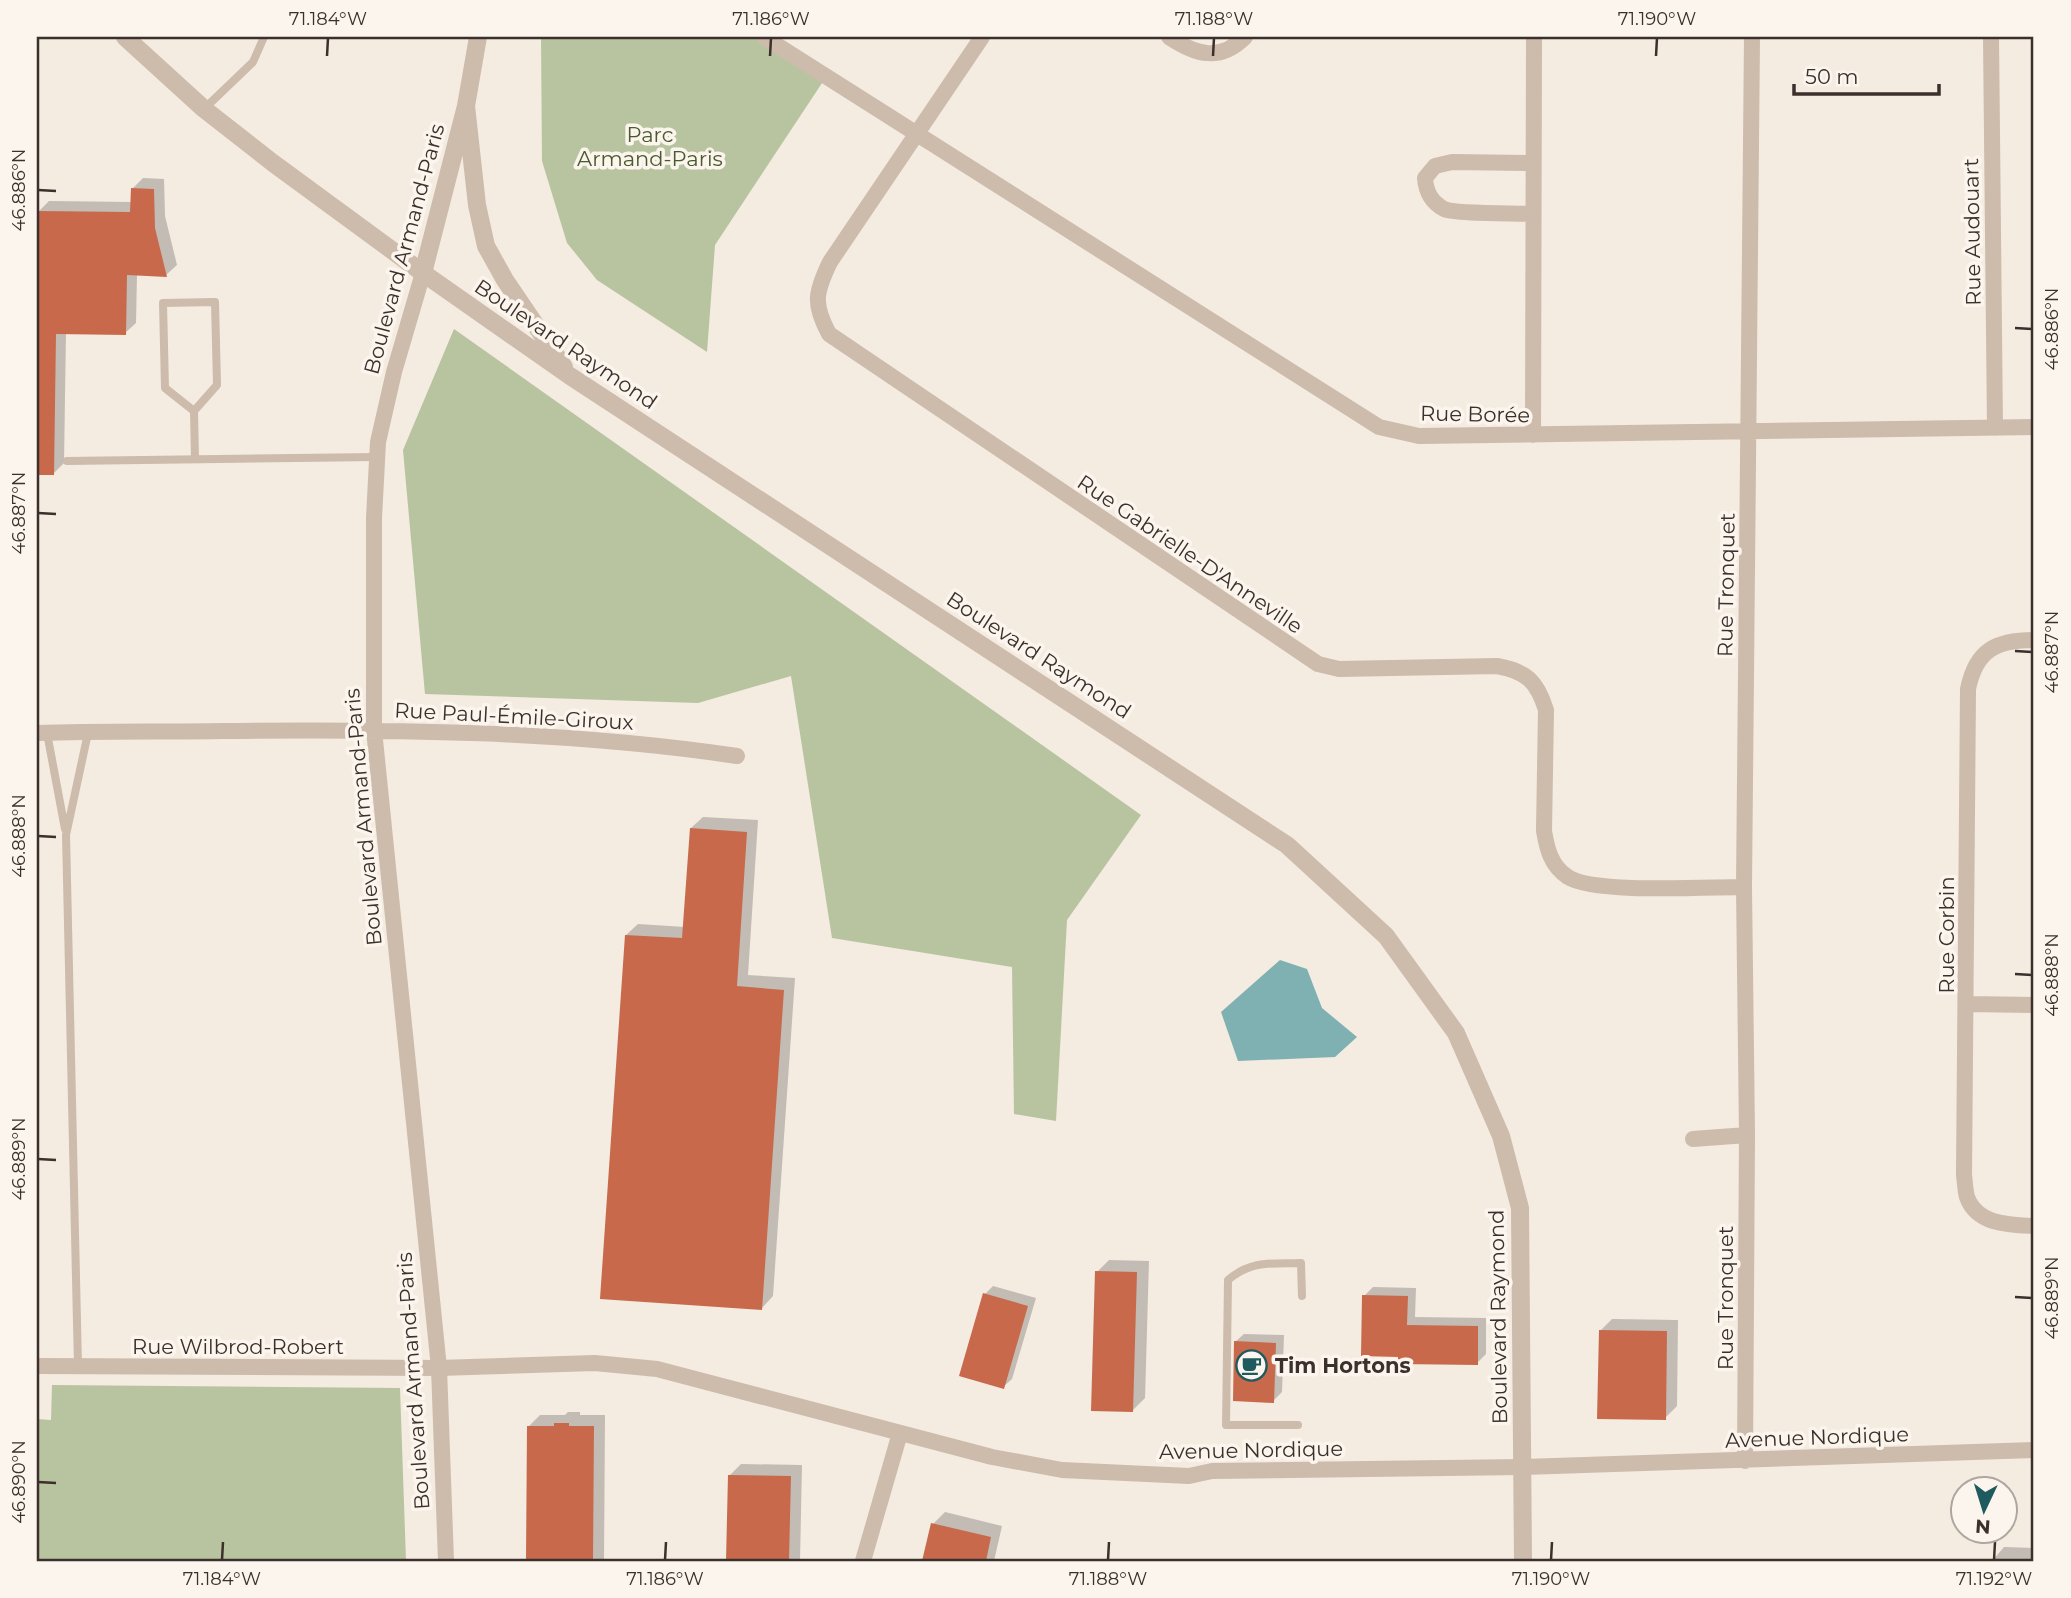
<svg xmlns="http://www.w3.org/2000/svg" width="2071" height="1598" viewBox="0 0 2071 1598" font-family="Montserrat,sans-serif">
<rect width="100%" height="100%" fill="#f4ebe1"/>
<path fill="#b8c4a0" d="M541 37H764L826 77 715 245 707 352 597 280 567 243 542 161Z
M454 329 1141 815 1067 920 1056 1121 1014 1114 1012 967 832 938 791 676 698 703 425 694 403 450Z
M52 1385 400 1388 406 1561H37V1419L51 1420Z"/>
<path fill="#7fb0b2" d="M1280 960 1307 969 1322 1008 1357 1037 1335 1057 1238 1061 1221 1012Z"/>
<path fill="#0003" d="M143 178 164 179 165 216 177 265 166 275 137 274 136 323 125 333 66 332 64 463 53 474 37 473 38 212 49 201 132 202V189Z
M703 817 758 820 748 975 795 978 773 1296 762 1308 626 935 638 924 685 927 691 828Z
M1109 1260 1149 1261 1145 1398 1133 1410 1097 1272Z
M993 1286 1036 1298 1012 1379 1003 1387 985 1294Z
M1373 1287 1416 1288 1415 1317 1486 1318V1354L1477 1363 1400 1356 1364 1296Z
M1612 1319 1678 1320 1677 1406 1665 1418 1600 1331Z
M1244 1334 1284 1335 1282 1392 1273 1401 1235 1342Z
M568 1412H580V1415H605L604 1561H529L528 1427 540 1415H565Z
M741 1464 802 1465 800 1561H728L729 1476Z
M945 1512 1002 1526 994 1561H924L933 1524Z
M2004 1547 2034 1548V1561H1992Z"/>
<path fill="#c8694b" d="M131 188 154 189 155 228 167 277 127 275 126 335 56 334 54 475H37V211L130 212Z
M690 828 747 832 737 986 784 990 762 1310 600 1299 625 935 682 938Z
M1095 1271 1137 1272 1133 1412 1091 1411Z
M983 1293 1028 1306 1004 1389 959 1376Z
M1362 1295 1408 1296 1407 1325 1478 1326V1365L1398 1364V1357L1361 1356Z
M1599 1330 1667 1331 1666 1420 1597 1419Z
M1234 1341 1276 1343 1274 1403 1233 1401Z
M554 1423H569V1426H594L593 1561H526L527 1426H554Z
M728 1475 791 1476 789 1561H726Z
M931 1523 991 1537 986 1561H922Z"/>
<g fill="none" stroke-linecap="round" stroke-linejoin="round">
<path stroke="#cdbbac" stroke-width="8" d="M204 109 253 62 264 37
M194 411 165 388 163 303 215 302 217 385 194 411 195 459
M67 461 377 457
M47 733 65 829
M78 1366 66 835 88 733
M1298 1425H1226L1228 1280C1251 1260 1272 1264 1301 1263L1302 1296"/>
<path stroke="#cdbbac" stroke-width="16" d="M764 37 1379 427 1419 436 2034 427
M982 37 830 262C815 293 813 304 829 334L1318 664 1339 669 1497 666C1526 671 1537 681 1546 710L1544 831C1547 849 1551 866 1568 877 1593 894 1708 887 1744 887
M1169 37C1196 55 1220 62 1245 37
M1991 37 1995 428
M1533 214C1516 213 1455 214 1444 209 1431 202 1426 192 1425 178L1435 166 1452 162 1533 163
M423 273 394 372 378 442 374 518V730L439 1368 446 1561
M1533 435 1534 37
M2034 640C1996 640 1976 650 1968 689L1964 1175C1965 1182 1965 1190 1967 1197 1977 1225 2010 1225 2034 1226
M37 733C99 731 161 732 223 731 395 729 567 731 737 756
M1967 1004 2034 1005
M1693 1139 1747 1135
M37 1366 439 1368 595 1363 657 1369 992 1457 1062 1470 1189 1476 1212 1471 1523 1467 2034 1450
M1745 1461 1747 1135 1744 887 1752 37
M863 1561 900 1433"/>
<path stroke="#cdbbac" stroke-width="18" d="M125 37 204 109 273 163 423 273 570 376 1287 845 1386 936 1456 1033 1501 1136 1520 1208 1523 1561
M466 106 477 205 486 246 505 280 564 367
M423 273 466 106 478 37"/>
</g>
<path fill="none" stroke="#3b302b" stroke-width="2.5" d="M327 56 328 38M770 56 771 38M1213 56 1214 38M1656 56 1657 38M38 190 56 191M2015 328 2032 329M38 513 56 514M2015 651 2032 652M38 836 56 837M2015 974 2032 975M38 1159 56 1160M2015 1297 2032 1298M38 1482 56 1483M222 1560 223 1542M665 1560 666 1542M1108 1560 1109 1542M1551 1560 1552 1542M1994 1560 1995 1542"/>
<defs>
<symbol id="cafe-ring" viewBox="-11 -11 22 22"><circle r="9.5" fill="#fbf5ee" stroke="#1f5a5e" stroke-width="1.5"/><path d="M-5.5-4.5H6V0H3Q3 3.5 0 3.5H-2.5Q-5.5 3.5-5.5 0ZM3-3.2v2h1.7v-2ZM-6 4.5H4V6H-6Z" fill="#1f5a5e"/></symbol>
</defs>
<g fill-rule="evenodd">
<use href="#cafe-ring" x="1234" y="1348" width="35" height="35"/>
</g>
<g text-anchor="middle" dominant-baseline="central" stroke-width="7" stroke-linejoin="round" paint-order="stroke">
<g font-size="21" fill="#4a5a2e" stroke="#fbf5ee">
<text x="650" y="134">Parc<tspan x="650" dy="24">Armand-Paris</tspan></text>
</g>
<g font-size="21" fill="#3b302b" stroke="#fbf5ee">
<text transform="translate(1972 232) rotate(-91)">Rue Audouart</text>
<text transform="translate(404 249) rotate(-75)">Boulevard Armand-Paris</text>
<text transform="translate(566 344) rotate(34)">Boulevard Raymond</text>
<text transform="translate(1475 414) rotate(1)">Rue Borée</text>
<text transform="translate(1190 554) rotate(34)">Rue Gabrielle-D'Anneville</text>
<text transform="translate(1726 585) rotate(-89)">Rue Tronquet</text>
<text transform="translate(1039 655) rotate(33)">Boulevard Raymond</text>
<text transform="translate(514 716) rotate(3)">Rue Paul-Émile-Giroux</text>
<text transform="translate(363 817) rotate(-95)">Boulevard Armand-Paris</text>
<text transform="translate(1946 935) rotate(-90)">Rue Corbin</text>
<text transform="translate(1725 1298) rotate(-90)">Rue Tronquet</text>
<text transform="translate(1498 1317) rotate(-91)">Boulevard Raymond</text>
<text x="238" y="1346">Rue Wilbrod-Robert</text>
<text transform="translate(413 1381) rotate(-94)">Boulevard Armand-Paris</text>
<text transform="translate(1817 1437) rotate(-2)">Avenue Nordique</text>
<text transform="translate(1251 1450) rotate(-1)">Avenue Nordique</text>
</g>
<g font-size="21" font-weight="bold" fill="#3b302b" stroke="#fbf5ee" text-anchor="start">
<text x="1275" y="1365">Tim Hortons</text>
</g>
</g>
<rect width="2071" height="1598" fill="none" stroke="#fbf5ee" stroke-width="77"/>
<g transform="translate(1984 1510) rotate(184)"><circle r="33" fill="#fbf5ee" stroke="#aea6a0" stroke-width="2"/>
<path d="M0-5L12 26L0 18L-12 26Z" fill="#1f5a5e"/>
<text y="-10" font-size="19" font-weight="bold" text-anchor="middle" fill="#3b302b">N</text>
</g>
<path d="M1794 84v10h145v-10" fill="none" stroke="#3b302b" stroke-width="3.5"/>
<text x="1805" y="84" font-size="21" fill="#3b302b" stroke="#fbf5ee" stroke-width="5" paint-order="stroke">50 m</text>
<rect x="38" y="38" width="1994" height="1522" fill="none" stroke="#3b302b" stroke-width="2.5"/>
<g font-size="18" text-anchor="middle" fill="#3b302b">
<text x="328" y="25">71.184°W</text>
<text x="771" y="25">71.186°W</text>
<text x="1214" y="25">71.188°W</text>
<text x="1657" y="25">71.190°W</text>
<text transform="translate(19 190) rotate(-90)" y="6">46.886°N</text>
<text transform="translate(2052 329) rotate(-90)" y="6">46.886°N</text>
<text transform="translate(19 513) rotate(-90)" y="6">46.887°N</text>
<text transform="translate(2052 652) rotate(-90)" y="6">46.887°N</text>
<text transform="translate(19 836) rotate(-90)" y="6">46.888°N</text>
<text transform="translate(2052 975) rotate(-90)" y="6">46.888°N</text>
<text transform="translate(19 1159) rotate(-90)" y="6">46.889°N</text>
<text transform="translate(2052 1298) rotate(-90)" y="6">46.889°N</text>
<text transform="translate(19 1482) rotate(-90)" y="6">46.890°N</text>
<text x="222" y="1585">71.184°W</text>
<text x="665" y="1585">71.186°W</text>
<text x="1108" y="1585">71.188°W</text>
<text x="1551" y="1585">71.190°W</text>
<text x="1994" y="1585">71.192°W</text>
</g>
</svg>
